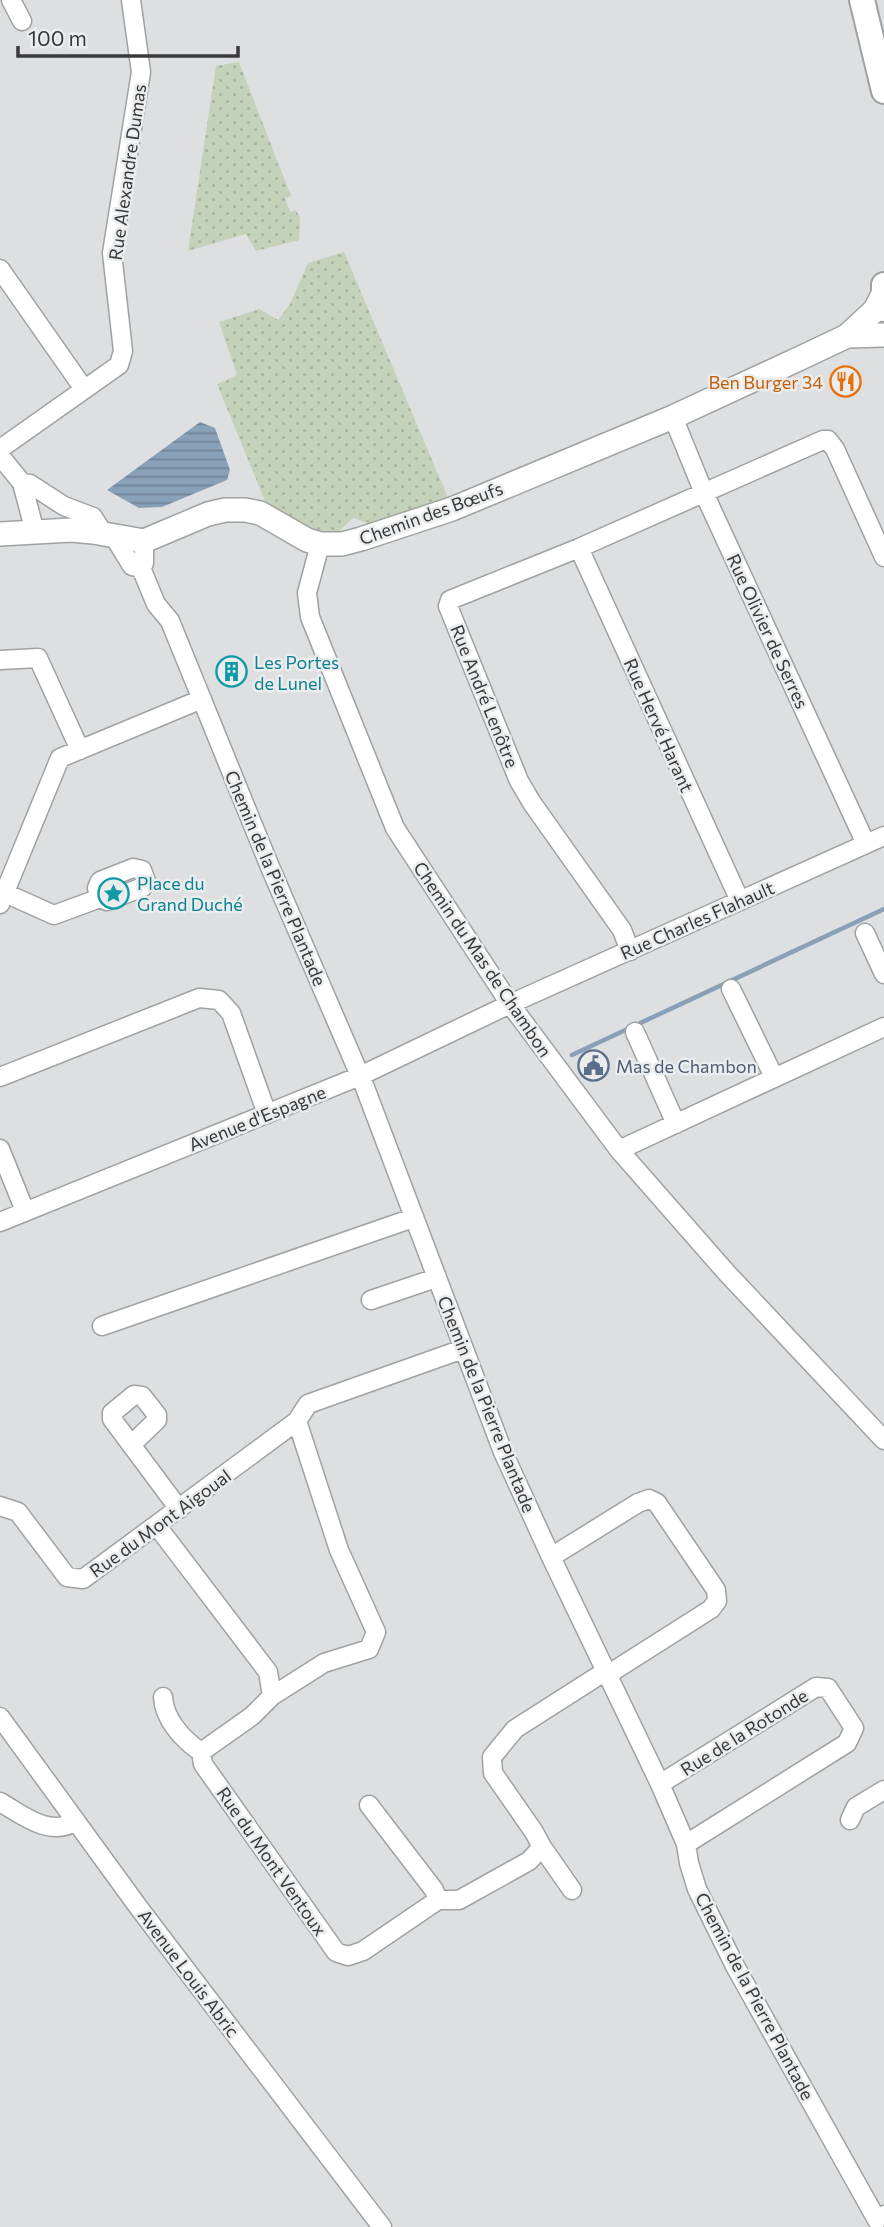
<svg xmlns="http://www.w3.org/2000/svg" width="884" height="2227" viewBox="0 0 884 2227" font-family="Commissioner,sans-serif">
<defs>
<pattern id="garden-dots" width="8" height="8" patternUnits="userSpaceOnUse" patternTransform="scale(1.75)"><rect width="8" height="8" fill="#c4d2b9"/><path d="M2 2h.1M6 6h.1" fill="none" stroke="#a9b5a0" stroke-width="1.8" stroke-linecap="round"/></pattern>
<pattern id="water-rules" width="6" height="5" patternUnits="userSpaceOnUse" patternTransform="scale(1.75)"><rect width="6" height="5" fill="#89a0b9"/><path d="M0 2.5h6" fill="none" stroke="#718397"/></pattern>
</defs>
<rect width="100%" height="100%" fill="#dddfe1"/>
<path fill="url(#garden-dots)" d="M239 62 291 196 285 198 290 212 296 210 300 218 299 240 256 251 246 234 188 251 216 66Z
M344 252 449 500 378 526 353 518 337 533 304 528 267 506 217 384 237 375 219 322 259 309 278 320 290 304 308 263Z"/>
<path fill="url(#water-rules)" d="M200 422 215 428 230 470 227 480 162 507 139 508 107 490Z"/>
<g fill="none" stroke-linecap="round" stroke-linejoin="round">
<path stroke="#89a0b9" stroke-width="4.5" d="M572 1055 884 909"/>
<defs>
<path id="minor" d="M11 0 22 21
M0 269 84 389
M673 417 704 493 866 844
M0 449 119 365 123 351 112 253 141 72 131 0
M0 456 22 483 35 532
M22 483 30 484 64 506 93 517 103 533
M113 535 132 566 141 568
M144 541V563L141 568 156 604 170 621 270 867 364 1085 503 1452 551 1557 660 1784 686 1844 689 1863 697 1889 735 1966 877 2220 884 2215
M320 544 307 593 310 617 395 828 510 1004 619 1150 725 1271 884 1440
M579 548 740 901
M0 660 38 658 80 750
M5 893 54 915 100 898 107 901 143 887 146 881 142 870 133 868 100 881 97 888 100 898
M0 904 60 758 202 699
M865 933 884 974
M630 951 622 930 532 803 519 781 448 606 450 600 579 548 823 440H828L835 449 884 557
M731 989 774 1077
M635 1032 676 1124
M0 1077 199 998 219 1000 231 1013 267 1114
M0 1149 25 1211
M619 1150 884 1027
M0 1222 360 1076 510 1004 884 836
M371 1300 436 1278
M102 1326 413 1218
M132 1444 157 1420V1415L142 1396 134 1395 112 1413V1419L179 1509
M0 1506 18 1512 67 1577 83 1579 297 1421
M157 1526 268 1672 272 1696 252 1716 201 1752 203 1764 336 1952 348 1956 363 1951 438 1900H459L529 1861 542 1847 534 1832 493 1773 492 1757 515 1729 598 1676 615 1670 711 1609 717 1601 716 1590 657 1503 649 1499 638 1503 551 1557
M272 1696 324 1663 369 1649 376 1632 339 1550 297 1421 308 1404 463 1349
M163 1697C164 1719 183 1740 201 1752
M0 1717 139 1908 382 2227
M660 1784 816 1687 828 1688 854 1728 847 1743 686 1844
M0 1802C23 1815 48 1837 75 1822
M369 1805 434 1890 438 1900
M850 1820 856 1807 884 1790
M542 1847 572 1890"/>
<path id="tertiary" d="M847 336 884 335
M0 534 71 530 93 532 144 541 208 514 225 510H245L260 513 307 540 320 544H342L361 539 452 509 673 417 807 355 847 336 875 310 882 296"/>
<path id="secondary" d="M862 0 884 91
M884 285V309"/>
</defs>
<use href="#minor" stroke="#9fa1a3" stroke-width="21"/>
<use href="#tertiary" stroke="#9fa1a3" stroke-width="26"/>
<use href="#secondary" stroke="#9fa1a3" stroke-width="28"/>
<use href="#minor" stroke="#fff" stroke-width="18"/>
<use href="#tertiary" stroke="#fff" stroke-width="23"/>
<use href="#secondary" stroke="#fff" stroke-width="24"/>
</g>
<defs>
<symbol id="restaurant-ring" viewBox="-11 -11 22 22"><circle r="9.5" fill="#eaecee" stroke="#e8710a" stroke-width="1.5"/><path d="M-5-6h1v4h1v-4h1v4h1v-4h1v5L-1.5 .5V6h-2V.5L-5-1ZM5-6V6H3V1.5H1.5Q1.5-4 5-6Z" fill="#e8710a"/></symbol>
<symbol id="building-ring" viewBox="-11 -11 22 22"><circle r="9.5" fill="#eaecee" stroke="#0f9aa8" stroke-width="1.5"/><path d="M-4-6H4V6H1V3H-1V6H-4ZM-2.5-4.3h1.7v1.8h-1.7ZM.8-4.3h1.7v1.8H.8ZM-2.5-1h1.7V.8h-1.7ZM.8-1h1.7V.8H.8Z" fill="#0f9aa8"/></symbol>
<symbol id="sight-ring" viewBox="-11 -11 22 22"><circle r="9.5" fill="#eaecee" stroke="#0f9aa8" stroke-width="1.5"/><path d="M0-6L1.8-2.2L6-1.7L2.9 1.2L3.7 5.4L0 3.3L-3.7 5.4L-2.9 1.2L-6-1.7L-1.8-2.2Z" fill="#0f9aa8"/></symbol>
<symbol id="civic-ring" viewBox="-11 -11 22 22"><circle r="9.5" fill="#eaecee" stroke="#5c6f8a" stroke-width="1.5"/><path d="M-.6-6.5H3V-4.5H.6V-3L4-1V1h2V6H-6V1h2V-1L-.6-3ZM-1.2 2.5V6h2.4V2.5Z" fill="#5c6f8a"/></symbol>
</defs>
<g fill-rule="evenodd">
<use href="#restaurant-ring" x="828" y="364" width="35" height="35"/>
<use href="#building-ring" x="214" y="654" width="35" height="35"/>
<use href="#sight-ring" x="96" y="876" width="35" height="35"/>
<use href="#civic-ring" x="576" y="1048" width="35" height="35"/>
</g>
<g text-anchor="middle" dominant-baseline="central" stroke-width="5" stroke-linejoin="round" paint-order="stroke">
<g font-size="18" fill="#39393a" stroke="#eaecee">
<text transform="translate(127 172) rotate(-82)">Rue Alexandre Dumas</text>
<text transform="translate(431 513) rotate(-20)">Chemin des Bœufs</text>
<text transform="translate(768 631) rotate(65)">Rue Olivier de Serres</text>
<text transform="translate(485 696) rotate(68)">Rue André Lenôtre</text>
<text transform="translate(659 725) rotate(66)">Rue Hervé Harant</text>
<text transform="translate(276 878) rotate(67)">Chemin de la Pierre Plantade</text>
<text transform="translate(697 920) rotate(-24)">Rue Charles Flahault</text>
<text transform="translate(483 959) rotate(56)">Chemin du Mas de Chambon</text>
<text transform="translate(257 1118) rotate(-22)">Avenue d'Espagne</text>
<text transform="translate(487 1404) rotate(68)">Chemin de la Pierre Plantade</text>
<text transform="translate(160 1523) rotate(-36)">Rue du Mont Aigoual</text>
<text transform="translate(744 1732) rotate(-32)">Rue de la Rotonde</text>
<text transform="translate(272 1861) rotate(55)">Rue du Mont Ventoux</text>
<text transform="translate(189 1973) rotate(53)">Avenue Louis Abric</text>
<text transform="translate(755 1996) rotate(62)">Chemin de la Pierre Plantade</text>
</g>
<g font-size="18" fill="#c56008" stroke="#eaecee" text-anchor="end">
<text x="823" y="382">Ben Burger 34</text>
</g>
<g font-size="18" fill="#0d838f" stroke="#eaecee" text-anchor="start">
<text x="254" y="662">Les Portes<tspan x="254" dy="21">de Lunel</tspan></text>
<text x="137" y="883">Place du<tspan x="137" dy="21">Grand Duché</tspan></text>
</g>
<g font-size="18" fill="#4e5e75" stroke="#eaecee" text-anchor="start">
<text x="616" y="1066">Mas de Chambon</text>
</g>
</g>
<path d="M18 46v10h220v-10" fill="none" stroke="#39393a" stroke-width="3.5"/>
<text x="28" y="46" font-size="21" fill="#39393a" stroke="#eaecee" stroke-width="5" paint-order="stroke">100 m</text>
</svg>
